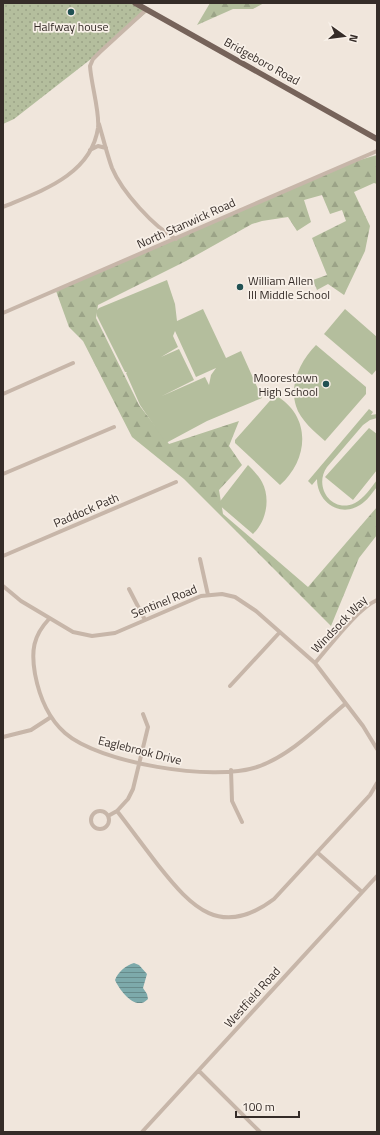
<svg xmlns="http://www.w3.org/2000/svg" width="380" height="1135" viewBox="0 0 380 1135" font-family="'Titillium Web',sans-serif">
<defs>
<pattern id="grass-dots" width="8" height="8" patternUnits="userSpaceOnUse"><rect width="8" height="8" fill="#b4be9d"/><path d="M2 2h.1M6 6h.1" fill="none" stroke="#9ba387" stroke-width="1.8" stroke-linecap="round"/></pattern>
<pattern id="forest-firs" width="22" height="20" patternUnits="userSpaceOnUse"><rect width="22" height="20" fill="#b4be9d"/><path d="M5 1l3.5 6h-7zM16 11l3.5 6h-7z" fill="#9ba387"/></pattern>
<pattern id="water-rules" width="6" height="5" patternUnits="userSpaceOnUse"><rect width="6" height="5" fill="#7daaab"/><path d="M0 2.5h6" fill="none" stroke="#678b8b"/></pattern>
</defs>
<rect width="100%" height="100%" fill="#f0e6dc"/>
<path fill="url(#grass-dots)" d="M3 3H133L148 11 100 52 14 119 3 124Z"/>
<path fill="url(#forest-firs)" d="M210 3H264L253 9H233L197 25Z
M377 155V184L374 183 354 192 370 226 365 251 344 295 328 284 317 290 313 280 327 275 312 238 346 221 342 210 330 214 322 195 304 200 311 222 297 231 288 217 262 221 252 224 186 261 98 305 96 318 139 405 169 444 239 421 229 446 242 465 219 490 223 514 308 587 377 507V535L359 558 331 626 184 479 132 437 83 341 69 327 56 291 342 165Z"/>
<path fill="#b4be9d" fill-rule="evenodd" d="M167 280 175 304 177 321 203 309 226 358 241 351 262 398 207 421 166 443 140 405 126 373 127 372H125L97 316 96 311 99 308ZM175 331 196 377 216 368 211 375 209 385 205 377 162 396 194 380 179 349 161 357 178 347 173 336Z
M345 309 377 337V369L372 375 324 334Z
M316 345 366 387V394L325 441C315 432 300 420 296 406 289 384 301 360 316 345Z
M275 395C312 416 309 459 280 485L235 443V440Z
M369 409 373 412 371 415 377 414V418L370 420 363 425 327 467C313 487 332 514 355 503 364 498 371 488 377 480V487C372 493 367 501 360 505 340 518 317 502 317 479L312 485 308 481Z
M369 428 377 434V470L353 500 325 477Z
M248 465C253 470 259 476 262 482 271 499 266 522 253 534L218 504Z"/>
<path fill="url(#water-rules)" d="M134 963 139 965 147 974 143 988 147 994 148 999C136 1012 120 991 115 980 118 972 126 965 134 963Z"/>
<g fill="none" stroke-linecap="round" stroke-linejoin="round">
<path stroke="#c7b6a9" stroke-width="4" d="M99 124C103 138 107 154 112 168 122 192 154 227 176 239
M90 150 98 146 106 148
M3 207C41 191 91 175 98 128 100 112 91 84 90 66L93 59 100 52 147 9
M3 313 377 151
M3 394 73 363
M3 474 114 427
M3 556 176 482
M200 559 208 595
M3 586 21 601 73 632 92 636 115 633 201 596 222 594 235 597 256 611 315 663 363 726 377 749
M129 589 145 620
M49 619C33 636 31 651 35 674 39 695 48 718 65 733 99 763 213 782 257 767 290 756 319 726 345 704
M315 663C330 646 357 609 377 600
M230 686 280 632
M3 737 31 730 51 717
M231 770 232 801 242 822
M91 820a9 9 0 1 1 18 0a9 9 0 1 1-18 0Z
M117 811C131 829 144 847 158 865 192 908 221 939 274 899L370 795 377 783
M108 816 117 811 128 799 133 789 148 727 143 714
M318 853 362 892
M199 1071 260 1132
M142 1132 377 876"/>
<path stroke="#76635a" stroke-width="5.5" d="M135 3 377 139"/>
</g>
<g fill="#215153" stroke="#f8f0e8" stroke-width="1.5">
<circle cx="71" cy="12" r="4"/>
<circle cx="240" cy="287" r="4"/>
<circle cx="326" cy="384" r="4"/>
</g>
<g text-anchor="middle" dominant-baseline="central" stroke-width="3.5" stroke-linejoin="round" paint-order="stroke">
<g font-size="12" fill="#352c28" stroke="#f8f0e8">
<text x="71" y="26">Halfway house</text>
<text x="248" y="280" text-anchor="start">William Allen<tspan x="248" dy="14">III Middle School</tspan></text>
<text x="318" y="377" text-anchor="end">Moorestown<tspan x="318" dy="14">High School</tspan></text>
</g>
<g font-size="12" fill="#352c28" stroke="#f8f0e8">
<text transform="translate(262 61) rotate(29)">Bridgeboro Road</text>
<text transform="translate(186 223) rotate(-24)">North Stanwick Road</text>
<text transform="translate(86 510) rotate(-23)">Paddock Path</text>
<text transform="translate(164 601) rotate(-22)">Sentinel Road</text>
<text transform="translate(339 624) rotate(-46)">Windsock Way</text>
<text transform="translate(140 750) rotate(14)">Eaglebrook Drive</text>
<text transform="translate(252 997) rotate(-48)">Westfield Road</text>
</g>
</g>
<rect width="380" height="1135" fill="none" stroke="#352c28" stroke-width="8"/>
<g transform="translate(344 36) rotate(104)" stroke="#f8f0e8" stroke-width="3" paint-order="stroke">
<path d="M0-3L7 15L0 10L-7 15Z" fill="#352c28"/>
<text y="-6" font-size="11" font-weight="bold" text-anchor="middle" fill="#352c28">N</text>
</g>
<path d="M236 1111v6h63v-6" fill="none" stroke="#352c28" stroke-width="2"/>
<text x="242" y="1111" font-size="12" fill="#352c28" stroke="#f8f0e8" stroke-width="3" paint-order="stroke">100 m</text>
</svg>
